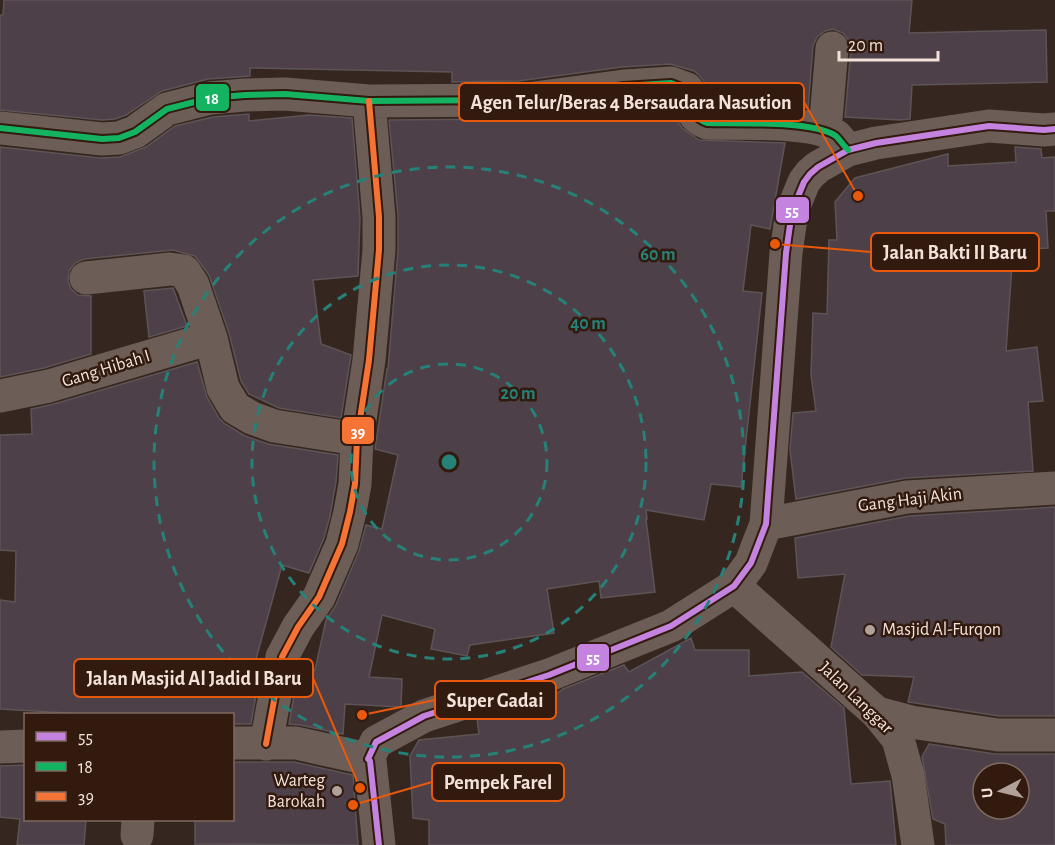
<svg xmlns="http://www.w3.org/2000/svg" width="1055" height="845" viewBox="0 0 1055 845" font-family="'Alegreya Sans',sans-serif">
<rect width="100%" height="100%" fill="#352720"/>
<path fill="#4d4048" stroke="#5d5456" stroke-width="1.5" fill-rule="evenodd" d="M4 0H912L909 33 1046 30 1047 82 912 85 910 119 900 120 845 117 851 49 849 41 843 33 833 29 825 31 817 37 813 46 808 108 774 105 711 104 705 83 700 76 694 71 670 64 622 67 518 81 452 82V72L250 68V76L208 79 162 91 126 115 115 119 102 120 0 110V15H3Z
M668 102 671 103 675 117 682 128 699 140 785 143 770 229 751 225 743 291 762 293 741 487 711 484 704 520 646 510 647 519H646L655 592 601 598 599 581 547 589 554 633 470 645 467 656 431 649 435 629 382 615 369 677 402 679 401 707 345 704 343 734 300 725 289 724 299 667 315 670 326 620 336 605 359 551 366 525 382 529 398 455 375 449 387 369H388L398 250V215L389 120 519 119 626 105Z
M249 114V121L309 115 352 118 360 218 358 276 313 280 321 344 351 355 341 418 279 408 249 394 241 381 229 333 209 275 195 256 173 250 84 259 75 263 69 271 68 281 71 289 78 295 91 296V354L44 368 0 377V147L100 158 120 157 146 147 175 126 213 117Z
M1015 147 1041 149 1042 158 1055 157V211H1046L1048 248 1013 250 1006 351 1037 347 1043 401 1028 402 1033 471 906 478 796 499 790 450 793 413 816 411 811 375 813 313 827 314 829 240H837L835 202 855 178 948 154V166L1016 162Z
M173 288 187 326 149 337 144 291Z
M197 362 207 397 219 418 225 424 245 436 268 444 338 455 336 482 330 516 324 538 309 573 282 565 256 659 262 660 251 724H232V714H85L0 709V600L15 602 16 551 0 550V435L32 434 31 409 54 404Z
M1055 507V716H999L908 702 914 677 862 675 831 647 845 574 798 578 795 538 909 516Z
M691 638 695 650H749V676L802 672 844 708 851 784 890 781 896 845H429V820L413 818 410 756 419 740 479 734 477 718 533 712 563 689 624 665 629 672Z
M929 744 995 754H1055V845H946L945 824 933 819 922 757ZM983 773H1019V809H983Z
M232 762H294L353 775 358 845 195 844V819H232Z
M26 765V819H86L84 845H17L20 819 0 817V766Z"/>
<g fill="none" stroke-linecap="round" stroke-linejoin="round">
<path stroke="#6c5d56" stroke-width="33" d="M0 128 102 139 119 138 135 132 167 109 210 98 245 95 285 94 369 101 519 100 624 86 671 83 687 89C693 105 688 116 707 123 737 124 812 120 836 136 840 140 844 146 848 150
M825 131 832 48
M86 278 170 269 184 271 193 285 211 338 223 388 235 408 252 418 274 426 357 439
M0 396 49 386 211 338
M766 524 907 497 1055 488
M734 586 877 713 898 739 908 775 918 845
M877 713 911 722 998 735H1055
M232 743H296L368 759
M266 744 282 657 298 627 319 597 342 544 350 512 355 484 357 439 369 360 379 250V217L369 101
M0 747 26 746
M137 835 138 820
M379 845 370 761 368 759 376 742 424 716 549 675 671 626 734 586 751 563 766 524 786 253 792 211 804 182 810 174 818 167 848 150 876 143 989 126 1044 130 1055 129"/>
<defs>
<path id="bus-1" d="M379 845 370 761 368 759 376 742 424 716 549 675 671 626 734 586 751 563 766 524 786 253 792 211 804 182 810 174 818 167 848 150 876 143 989 126 1044 130 1055 129"/>
<path id="bus-2" d="M0 128 102 139 119 138 135 132 167 109 210 98 245 95 285 94 369 101 519 100 624 86 671 83 687 89C693 105 688 116 707 123 737 124 812 120 836 136 840 140 844 146 848 150"/>
<path id="bus-3" d="M266 744 282 657 298 627 319 597 342 544 350 512 355 484 357 439 369 360 379 250V217L369 101"/>
</defs>
<use href="#bus-1" stroke="#321a0e" stroke-width="10"/>
<use href="#bus-2" stroke="#321a0e" stroke-width="10"/>
<use href="#bus-3" stroke="#321a0e" stroke-width="10"/>
<use href="#bus-1" stroke="#c483df" stroke-width="6"/>
<use href="#bus-2" stroke="#13b361" stroke-width="6"/>
<use href="#bus-3" stroke="#f57335" stroke-width="6"/>
</g>
<g fill="none" stroke="#268179" stroke-width="3" stroke-dasharray="10 8">
<circle cx="449" cy="462" r="98"/>
<circle cx="449" cy="462" r="197"/>
<circle cx="449" cy="462" r="295"/>
</g>
<g fill="#b0a199" stroke="#321a0e" stroke-width="2">
<circle cx="870" cy="630" r="6"/>
<circle cx="337" cy="791" r="6"/>
</g>
<g text-anchor="middle" dominant-baseline="central" stroke-width="5" stroke-linejoin="round" paint-order="stroke">
<g font-size="18" fill="#f3e2da" stroke="#321a0e">
<text transform="translate(106 369) rotate(-17)">Gang Hibah I</text>
<text transform="translate(910 500) rotate(-7)">Gang Haji Akin</text>
<text transform="translate(856 698) rotate(44)">Jalan Langgar</text>
</g>
<g font-size="18" fill="#f3e2da" stroke="#321a0e" text-anchor="start">
<text x="882" y="630">Masjid Al-Furqon</text>
<text x="325" y="781" text-anchor="end">Warteg<tspan x="325" dy="21">Barokah</tspan></text>
</g>
</g>
<circle cx="449" cy="462" r="9" fill="#268179" stroke="#321a0e" stroke-width="3"/>
<g font-size="18" text-anchor="middle" font-weight="bold" fill="#268179" stroke="#321a0e" stroke-width="5" stroke-linejoin="round" paint-order="stroke">
<text x="658" y="260">60 m</text>
<text x="588" y="329">40 m</text>
<text x="518" y="399">20 m</text>
</g>
<path fill="none" stroke="#e8590c" stroke-width="2" d="M858 196L804 102M775 244L871 252M360 788L313 678M362 715L435 700M353 805L432 782"/>
<g fill="#e8590c" stroke="#321a0e" stroke-width="2">
<circle cx="858" cy="196" r="6"/>
<circle cx="775" cy="244" r="6"/>
<circle cx="360" cy="788" r="6"/>
<circle cx="362" cy="715" r="6"/>
<circle cx="353" cy="805" r="6"/>
</g>
<g fill="#321a0e" stroke="#e8590c" stroke-width="2">
<rect x="459" y="83" width="345" height="38" rx="6"/>
<rect x="871" y="233" width="168" height="38" rx="6"/>
<rect x="74" y="659" width="239" height="38" rx="6"/>
<rect x="435" y="681" width="121" height="38" rx="6"/>
<rect x="432" y="763" width="132" height="38" rx="6"/>
</g>
<g font-size="20" text-anchor="middle" font-weight="bold" fill="#f3e2da">
<text x="631" y="109">Agen Telur/Beras 4 Bersaudara Nasution</text>
<text x="955" y="259">Jalan Bakti II Baru</text>
<text x="194" y="685">Jalan Masjid Al Jadid I Baru</text>
<text x="495" y="707">Super Gadai</text>
<text x="498" y="789">Pempek Farel</text>
</g>
<g stroke="#321a0e" stroke-width="2">
<rect x="195" y="83" width="35" height="29" rx="6" fill="#13b361"/>
<rect x="775" y="196" width="35" height="28" rx="6" fill="#c483df"/>
<rect x="341" y="416" width="34" height="29" rx="6" fill="#f57335"/>
<rect x="576" y="643" width="34" height="29" rx="6" fill="#c483df"/>
</g>
<g font-size="16" text-anchor="middle" font-weight="bold" fill="#fff">
<text x="212" y="104">18</text>
<text x="792" y="216">55</text>
<text x="358" y="437">39</text>
<text x="593" y="663">55</text>
</g>
<rect x="24" y="713" width="210" height="108" fill="#321a0e" stroke="#7f6a60" stroke-width="1.5"/>
<rect x="36" y="732" width="30" height="9" fill="#c483df" stroke="#7f6a60" stroke-width="1.5"/>
<text x="78" y="743" font-size="18" fill="#f3e2da">55</text>
<rect x="36" y="762" width="30" height="9" fill="#13b361" stroke="#7f6a60" stroke-width="1.5"/>
<text x="78" y="773" font-size="18" fill="#f3e2da">18</text>
<rect x="36" y="792" width="30" height="9" fill="#f57335" stroke="#7f6a60" stroke-width="1.5"/>
<text x="78" y="803" font-size="18" fill="#f3e2da">39</text>
<g transform="translate(1001 791) rotate(263)"><circle r="28" fill="#321a0e" stroke="#7f6a60" stroke-width="1.5"/>
<path d="M0-4.5L10 22L0 15L-10 22Z" fill="#b0a199"/>
<text y="-9" font-size="16" font-weight="bold" text-anchor="middle" fill="#f3e2da">U</text>
</g>
<path d="M839 51v9h99v-9" fill="none" stroke="#f3e2da" stroke-width="3"/>
<text x="848" y="51" font-size="18" fill="#f3e2da" stroke="#321a0e" stroke-width="4.5" paint-order="stroke">20 m</text>
</svg>
